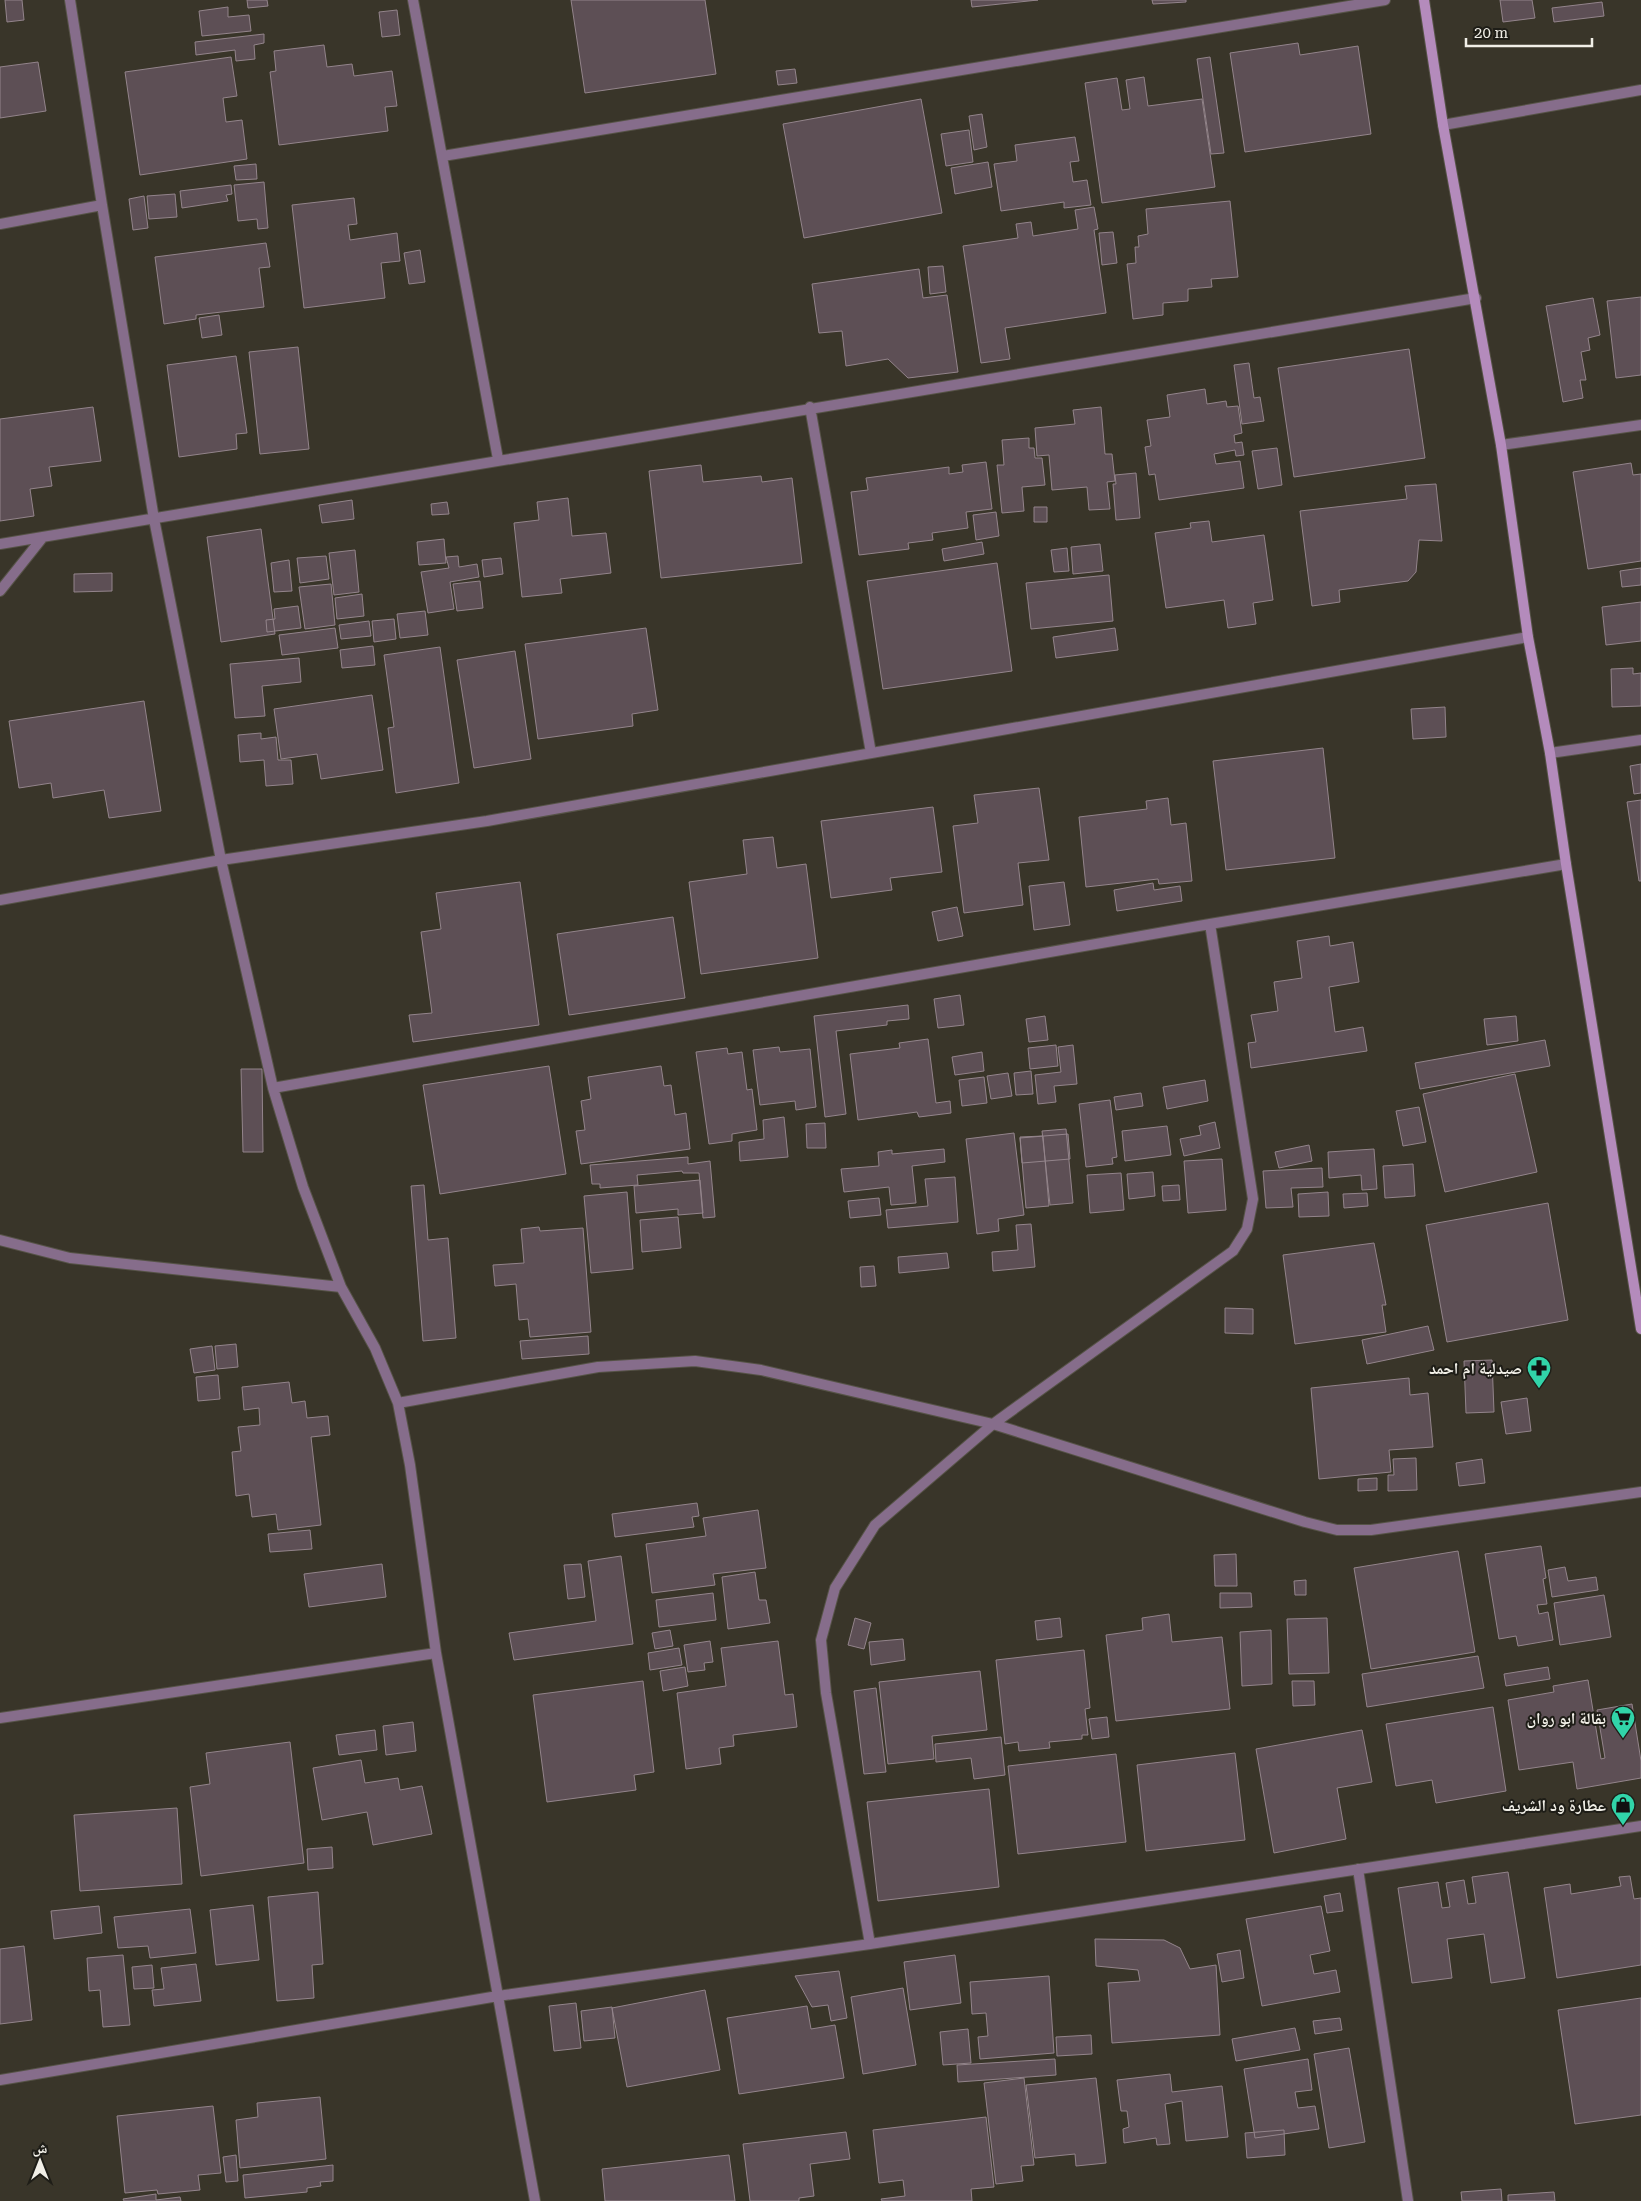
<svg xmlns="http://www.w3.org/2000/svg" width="1641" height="2201" viewBox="0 0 1641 2201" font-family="'Roboto Serif','Noto Naskh Arabic',serif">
<rect width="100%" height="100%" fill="#393529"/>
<path fill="#5d4f55" stroke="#93848b" d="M5 0H22L24 20 7 22Z
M247 0H267L268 6 248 8Z
M571 0H705L716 74 585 93Z
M971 0H1038L972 7Z
M1152 0H1186V2L1153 4Z
M1500 0H1532L1535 18 1503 22Z
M1602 2 1604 16 1554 22 1552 8Z
M228 7V17L249 15 251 31 202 36 199 11Z
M397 10 400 35 382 37 379 12Z
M264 34V43L254 45 255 59 236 61 235 50 196 55 195 42Z
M1298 43 1300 55 1358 46 1371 134 1245 152 1230 53Z
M324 45 327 67 352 64 354 76 392 71 397 106 385 107 388 131 279 145 270 72 276 71 274 51Z
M231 57 237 96 223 98 226 122 242 120 247 159 140 175 125 72Z
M1210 57 1224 153 1211 154 1197 59Z
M38 62 46 111 0 118V67Z
M795 69 797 83 778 85 776 71Z
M1144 77 1148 106 1202 99 1215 187 1102 203 1085 83 1117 78 1122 110 1130 109 1126 80Z
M921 99 942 213 804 238 783 124Z
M982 114 987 147 974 150 969 116Z
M969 130 973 162 946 166 941 134Z
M1075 137 1079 161 1070 162 1073 182 1087 180 1091 205 1064 208V202L1001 211 994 164 1017 161 1015 145Z
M988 162 992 187 955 194 951 168Z
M256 164 257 179 236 180 234 166Z
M264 182 268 228 258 229 257 219 238 221 234 185Z
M231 185 232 194 226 195 228 201 182 208 180 191Z
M175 194 177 217 149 219 147 196Z
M144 196 148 228 133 230 129 199Z
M354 198 357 224 348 225 350 240 397 233 400 261 381 263 385 298 304 308 292 205Z
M1230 201 1238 277 1211 279 1212 287 1188 289V301L1163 303V315L1133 319 1127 264 1136 263 1135 247H1139L1138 236 1148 234 1146 209Z
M1094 207 1098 229 1094 230 1106 313 1005 328 1010 359 981 363 963 246 1018 238 1016 224 1031 222 1033 236 1078 229 1075 210Z
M1113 232 1117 263 1102 265 1099 233Z
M266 243 270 267 259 268 264 307 196 315V319L164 324 155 257Z
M420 250 425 282 409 284 404 253Z
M943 266 946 292 930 294 928 267Z
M919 269 923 298 947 295 958 372 908 378 888 359 846 366 842 331 819 333 812 284Z
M1641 297V375L1616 378 1607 301Z
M1593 298 1600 335 1588 338 1590 350 1581 352 1586 380H1580L1583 398 1563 402 1546 306Z
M219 315 222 335 202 338 199 318Z
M298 347 309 449 260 454 249 352Z
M1409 349 1425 458 1294 477 1278 368Z
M236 356 247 433 236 434 237 449 179 457 167 365Z
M1249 363 1254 398 1260 397 1264 421 1242 424 1234 365Z
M1205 389 1207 404 1226 401 1227 407 1238 406 1242 433 1234 435 1235 443 1242 442 1244 455 1236 456 1235 450 1214 454 1216 464 1240 461 1244 488 1159 500 1155 474 1149 475 1145 447 1151 446 1147 420 1170 417 1167 395Z
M93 407 101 461 49 467 52 486 30 489 34 516 0 521V419Z
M1101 407 1105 454H1112L1115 481 1107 482 1110 509 1089 510 1087 487 1052 490 1049 455 1037 456 1035 428 1075 424 1073 410Z
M1029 438V448H1034L1035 458H1042L1045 485 1022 487 1024 511 1002 513 997 465H1004L1002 440Z
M1277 448 1282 485 1258 489 1252 451Z
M986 462 992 509 966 512 968 528 932 533 933 540 908 543 909 549 859 555 851 492 868 490 866 478 949 467V474L963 472 962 465Z
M1631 463 1633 475 1641 474V561L1588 569 1573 472Z
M701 465 703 482 761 476 762 482 792 478 802 563 661 578 649 471Z
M1136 473 1140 518 1116 520 1113 484H1116L1115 475Z
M1436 484 1442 541 1419 540 1416 572 1408 581 1339 590 1340 602 1312 606 1300 511 1407 499 1405 486Z
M568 498 572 536 606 533 611 573 560 579 562 593 522 597 514 523 539 520 537 502Z
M352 500 354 519 322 523 319 505Z
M447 502 449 514 432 515 431 504Z
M1034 507H1047V522H1034Z
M996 512 999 536 976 540 973 515Z
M1209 521 1212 542 1264 535 1273 600 1253 603 1256 624 1228 628 1224 600 1166 608 1155 533 1191 528 1190 523Z
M261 529 275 634 221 642 207 537Z
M444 539 446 563 419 565 417 542Z
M982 542 984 554 944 561 942 549Z
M1100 544 1103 571 1073 574 1071 547Z
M1067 548 1069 571 1054 572 1051 550Z
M355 550 359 592 334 595 329 553Z
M326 556 329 579 300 583 297 558Z
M458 556 459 567 477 564 479 577 450 582 454 609 428 613 421 572 449 568 446 557Z
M501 558 503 574 484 577 482 560Z
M289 560 292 591 274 592 271 563Z
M997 563 1012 671 883 689 867 581Z
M1641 568V585L1622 587 1620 571Z
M112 573V591L74 592V574Z
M1109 575 1113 621 1031 629 1026 583Z
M480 581 483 608 457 611 453 584Z
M331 584 335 625 305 629 299 587Z
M362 594 364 616 337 619 335 598Z
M1641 602V641L1606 645 1602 607Z
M298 606 301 628 267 632 266 620 275 619 274 609Z
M425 611 428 635 400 638 397 614Z
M394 619 396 639 374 642 372 621Z
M369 621 371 636 341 639 339 625Z
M335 628 338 648 282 655 279 635Z
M646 628 658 710 632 714 633 726 538 739 525 644Z
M1115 628 1118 650 1056 658 1053 637Z
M373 646 375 665 342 668 340 650Z
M440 647 459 783 396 793 388 728 394 727 384 655Z
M515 651 531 759 474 768 457 660Z
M299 658 301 682 262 686 265 716 235 718 230 664Z
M1633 668V674L1641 673V706L1612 707 1611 669Z
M372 695 383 770 321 779 317 754 281 759 274 709Z
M144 701 161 811 109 818 104 790 53 798 51 783 19 788 9 721Z
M1445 707 1446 737 1413 739 1411 709Z
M261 733V739L276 737 278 760H291L293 784 266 786 264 760 240 762 238 735Z
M1323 748 1335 858 1226 870 1213 761Z
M1641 764V793L1634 794 1630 766Z
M1039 788 1049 860 1018 863 1023 905 964 913 953 826 978 823 974 795Z
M1168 798 1171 825 1186 823 1192 881 1159 884 1158 879 1086 887 1079 817 1147 809 1146 801Z
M1641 800V881H1639L1627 802Z
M933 807 942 872 890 878 892 890 831 898 821 821Z
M773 837 777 868 806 864 818 958 701 974 689 882 747 874 743 840Z
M520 882 539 1025 413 1042 409 1015 432 1013 421 932 441 929 436 893Z
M1064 882 1070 925 1034 930 1029 886Z
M1153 883 1154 890 1180 886 1182 901 1117 911 1114 890Z
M957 907 963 936 938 941 932 912Z
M673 917 685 998 569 1015 557 934Z
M1329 936 1330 946 1353 942 1359 982 1329 987 1335 1032 1363 1027 1367 1051 1251 1068 1248 1043 1256 1042 1251 1015 1278 1011 1274 982 1302 978 1297 941Z
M960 995 964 1025 938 1028 934 999Z
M908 1005 909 1019 887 1021V1025L836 1031 846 1114 825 1117 814 1016Z
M1045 1016 1048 1040 1029 1042 1026 1019Z
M1516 1016 1518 1041 1487 1045 1484 1019Z
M928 1039 936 1103 950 1101 951 1113 919 1117 917 1112 858 1120 850 1054 900 1048 899 1043Z
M1545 1040 1550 1066 1420 1089 1415 1063Z
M1056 1045 1058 1066 1030 1069 1028 1048Z
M1073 1045 1077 1084 1054 1086 1056 1102 1038 1104 1035 1075 1061 1072 1058 1047Z
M779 1047 780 1052 810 1049 816 1107 796 1110 795 1101 760 1105 753 1050Z
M727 1048 728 1054 742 1052 747 1090 752 1089 757 1130 732 1134V1141L709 1144 696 1052Z
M982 1052 984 1071 955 1075 952 1057Z
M549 1066 566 1174 440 1194 423 1085Z
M661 1066 664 1086 671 1085 675 1115 686 1113 690 1149 581 1164 576 1131 585 1130 581 1101 591 1099 588 1077Z
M241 1069H262L263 1152H243Z
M1031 1071 1033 1094 1016 1095 1014 1073Z
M1008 1073 1012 1096 991 1099 987 1076Z
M1515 1074 1537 1172 1445 1192 1423 1094Z
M984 1077 987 1103 962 1106 959 1080Z
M1205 1080 1208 1101 1167 1109 1163 1087Z
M1141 1093 1143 1106 1116 1110 1114 1097Z
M1110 1100 1117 1157 1112 1158 1113 1164 1086 1167 1079 1104Z
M1419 1107 1426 1142 1403 1146 1396 1111Z
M784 1117 788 1157 740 1161 739 1142 764 1139 763 1120Z
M1215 1122 1220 1148 1184 1156 1180 1139 1201 1135 1199 1126Z
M825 1123 826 1148H807L806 1124Z
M1167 1126 1171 1155 1125 1161 1122 1131Z
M1066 1129 1073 1203 1050 1205 1042 1131Z
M1014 1133 1024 1215 998 1219 999 1231 977 1234 966 1139Z
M1068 1134 1070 1159 1022 1163 1020 1138Z
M1043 1136 1049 1206 1026 1208 1020 1137Z
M1309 1145 1312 1161 1279 1168 1275 1152Z
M944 1149 945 1162 912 1166 916 1203 891 1205 889 1187 844 1192 841 1169 879 1166 878 1152 892 1150V1154Z
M1374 1149 1377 1189 1362 1190 1361 1175 1329 1178 1328 1152Z
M688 1157V1164L710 1161 715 1217 703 1218 699 1173H683L682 1171 637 1175 638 1185 600 1188V1184H592L590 1165Z
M1222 1159 1226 1210 1188 1213 1184 1161Z
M1413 1164 1415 1196 1385 1198 1383 1166Z
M1322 1168 1323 1187 1291 1188 1293 1207 1266 1208 1263 1171Z
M1153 1172 1155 1196 1129 1199 1127 1174Z
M1121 1173 1124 1210 1090 1213 1087 1175Z
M955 1177 958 1222 888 1228 886 1210 928 1206 925 1179Z
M700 1180 703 1213 678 1215V1209L636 1213 634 1186Z
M424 1185 428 1240 448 1238 456 1338 423 1341 411 1186Z
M1179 1185 1180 1200 1163 1201 1162 1186Z
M627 1192 633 1269 591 1273 584 1196Z
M1328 1192 1329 1216 1299 1217 1298 1194Z
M1367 1193 1368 1206 1344 1208 1343 1194Z
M879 1198 881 1215 850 1218 848 1201Z
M1548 1203 1568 1320 1447 1342 1426 1225Z
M678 1217 681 1248 642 1252 640 1220Z
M1031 1224 1035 1267 993 1271 992 1252 1018 1250 1016 1225Z
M539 1227 540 1231 583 1228 591 1332 530 1337 528 1319 519 1320 516 1284 495 1286 493 1265 524 1263 521 1229Z
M1374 1243 1386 1305H1382L1386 1332 1295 1344 1283 1255Z
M947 1253 949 1268 899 1273 898 1257Z
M874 1266 876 1286 861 1287 860 1267Z
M1225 1308 1253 1309V1334L1225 1333Z
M1428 1326 1434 1350 1367 1364 1362 1340Z
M588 1336 589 1354 522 1359 520 1341Z
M236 1344 238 1367 217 1369 215 1346Z
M212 1346 215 1370 194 1373 190 1349Z
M1492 1360 1494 1412 1466 1413 1464 1361Z
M218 1375 220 1399 198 1401 196 1377Z
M1409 1378 1410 1395 1428 1393 1433 1447 1389 1450 1391 1472 1319 1479 1311 1388Z
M289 1382 292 1403 305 1401 307 1418 328 1416 330 1435 311 1437 321 1525 278 1530 276 1514 252 1517 249 1494 236 1496 232 1452 241 1451 238 1427 260 1425 259 1408 244 1410 242 1387Z
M1527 1398 1531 1431 1506 1434 1501 1402Z
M1416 1458 1417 1490 1388 1491V1475H1394L1393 1459Z
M1482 1459 1485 1483 1459 1486 1456 1463Z
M1377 1478V1490L1358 1491V1479Z
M697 1503 699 1516 692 1517 694 1527 615 1537 612 1514Z
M758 1510 766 1568 713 1574 715 1585 652 1593 646 1544 706 1536 703 1518Z
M310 1530 312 1549 270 1552 268 1534Z
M1541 1546 1546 1578 1543 1579 1547 1604 1537 1605 1539 1614 1548 1612 1553 1640 1518 1646 1516 1636 1499 1639 1485 1554Z
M1458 1551 1475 1652 1371 1669 1354 1568Z
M1236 1554 1237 1586H1215L1214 1555Z
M621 1556 633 1644 514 1660 509 1633 596 1621 588 1561Z
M382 1564 386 1597 309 1607 304 1574Z
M581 1564 585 1597 568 1599 564 1565Z
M1565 1567 1568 1581 1596 1577 1598 1590 1552 1597 1548 1570Z
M755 1572 759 1600H766L770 1623 728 1629 722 1577Z
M1306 1580V1595H1295L1294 1581Z
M713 1593 716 1620 659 1627 656 1600Z
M1220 1593H1251L1252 1607 1220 1608Z
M1604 1595 1611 1637 1560 1645 1554 1603Z
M1169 1614 1172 1642 1222 1637 1230 1709 1116 1721 1106 1635 1143 1630 1142 1618Z
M855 1618 871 1623 864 1649 848 1645Z
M1060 1618 1062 1637 1037 1640 1035 1621Z
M1327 1618 1329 1673 1289 1674 1287 1619Z
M670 1630 673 1646 655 1649 652 1633Z
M1271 1630 1272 1684 1242 1686 1240 1632Z
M903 1639 905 1660 871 1665 869 1642Z
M710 1641 713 1662 704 1663 705 1670 688 1672 684 1645Z
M778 1641 785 1695 793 1694 797 1727 733 1735 734 1746 719 1748 721 1764 686 1769 677 1693 726 1686 721 1648Z
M679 1648 682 1665 650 1670 648 1653Z
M1084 1650 1090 1708 1085 1709 1088 1735H1082V1739L1049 1742 1050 1748 1019 1751 1018 1742 1005 1744 996 1660Z
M1478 1656 1484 1688 1367 1707 1362 1674Z
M685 1667 688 1686 663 1691 660 1671Z
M1548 1667 1550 1679 1506 1686 1504 1674Z
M980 1671 987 1730 932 1736 934 1759 888 1764 879 1682Z
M1588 1680 1601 1759 1605 1758 1597 1710 1632 1704 1641 1761V1778L1577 1789 1573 1762 1519 1770 1508 1700 1554 1692 1553 1686Z
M643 1681 654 1772 634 1775 636 1790 547 1802 533 1695Z
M1292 1681H1314L1315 1705 1293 1706Z
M876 1688 886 1772 864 1774 854 1691Z
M1493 1707 1506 1791 1436 1803 1432 1780 1396 1786 1386 1724Z
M1107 1717 1109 1737 1092 1739 1089 1719Z
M413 1722 416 1751 386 1755 383 1726Z
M375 1730 377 1750 339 1755 336 1735Z
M1362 1730 1372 1782 1337 1788 1346 1839 1274 1853 1256 1749Z
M1001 1737 1005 1775 974 1779 971 1758 936 1762 935 1744Z
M290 1742 304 1863 201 1876 190 1787 210 1784 206 1753Z
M1235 1753 1245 1840 1146 1851 1137 1765Z
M1116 1754 1126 1842 1018 1854 1008 1766Z
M361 1760 365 1783 398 1778 400 1790 422 1786 432 1834 373 1845 367 1812 322 1820 313 1768Z
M989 1789 999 1887 878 1901 867 1802Z
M177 1808 182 1884 80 1891 74 1815Z
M332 1847 333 1868 308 1870 307 1849Z
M1508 1872 1525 1978 1491 1983 1484 1934 1447 1939 1452 1978 1412 1983 1398 1888 1438 1882 1442 1908 1450 1907 1446 1883 1464 1880 1468 1904 1476 1903 1472 1877Z
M1630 1876 1634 1899 1641 1898V1965L1557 1978 1544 1888 1570 1884 1571 1894 1621 1886 1619 1877Z
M318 1892 323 1964 312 1965 314 1998 277 2001 268 1897Z
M1340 1893 1343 1911 1327 1913 1324 1896Z
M253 1905 259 1960 216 1965 210 1910Z
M99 1906 102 1933 54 1939 51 1911Z
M1321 1906 1330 1951 1310 1955 1314 1974 1336 1970 1340 1992 1262 2006 1246 1919Z
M190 1909 196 1953 150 1958 148 1946 118 1948 114 1917Z
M1095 1939 1164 1940 1180 1948 1190 1969 1216 1965 1220 2035 1112 2043 1108 1983 1140 1981 1138 1970 1096 1966Z
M24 1946 32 2020 0 2024V1949Z
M1240 1950 1244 1978 1222 1982 1217 1954Z
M123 1955 130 2025 103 2027 100 1990 89 1991 87 1958Z
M955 1955 961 2003 910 2010 904 1962Z
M196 1964 201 2001 154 2006 152 1990 164 1989 161 1968Z
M152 1965 154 1988 134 1989 132 1967Z
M839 1971 847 2018 831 2021 828 2005 812 2007 795 1976Z
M1049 1976 1054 2053 980 2059 978 2037 988 2036 986 2013 972 2014 970 1982Z
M903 1988 916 2065 863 2074 851 1997Z
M705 1990 720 2070 627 2087 612 2008Z
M1641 1998V2115L1575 2124 1558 2010Z
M576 2003 581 2048 554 2051 549 2006Z
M807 2006 811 2029 835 2025 844 2078 739 2094 727 2018Z
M612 2007 615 2038 584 2041 581 2011Z
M1340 2018 1342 2030 1315 2034 1313 2021Z
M1295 2028 1300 2050 1236 2061 1232 2039Z
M968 2029 971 2063 943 2065 940 2032Z
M1091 2035 1092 2054 1057 2056 1056 2037Z
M1349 2048 1365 2142 1329 2148 1314 2054Z
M1055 2059 1056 2075 958 2082 957 2065Z
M1308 2059 1312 2090 1295 2092 1298 2108 1315 2106 1319 2129 1255 2138 1244 2069Z
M1170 2074 1172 2092 1222 2086 1228 2137 1186 2141 1182 2101 1165 2104 1170 2144 1157 2145 1156 2138 1124 2143 1123 2129 1129 2127 1127 2111H1121L1117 2080Z
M1024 2078 1034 2165 1021 2166 1023 2181 996 2184 984 2083Z
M1096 2078 1106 2163 1076 2166 1075 2154 1035 2158 1026 2085Z
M320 2097 326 2159 240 2168 236 2120 258 2117 257 2103Z
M213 2106 221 2173 198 2175 200 2190 158 2194 157 2190 125 2193 117 2116Z
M986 2117 994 2187 971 2189 972 2201H882L881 2199 905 2196 903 2180 879 2183 873 2130Z
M1284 2130 1285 2155 1247 2158 1245 2133Z
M846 2132 850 2159 810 2164 814 2196 799 2198V2201H750L743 2144Z
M236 2155 238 2181 226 2182 223 2157Z
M729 2155 735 2201H605L602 2169Z
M333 2165V2181L320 2182 321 2186 307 2188V2192L245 2198 243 2175Z
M1501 2189 1502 2201H1462L1461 2192Z
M1554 2192 1555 2201H1508V2195Z
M156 2194V2200L180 2197 181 2201H124L123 2199Z"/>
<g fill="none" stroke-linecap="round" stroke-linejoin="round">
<defs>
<path id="street" d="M70 0 102 205 154 519 221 860 273 1088 303 1187 341 1287 375 1348 398 1403 410 1465 436 1653 535 2201
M413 0 498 459
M1443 125 1641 90
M443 156 1385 0
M0 224 102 205
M810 407 871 753
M1501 445 1641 425
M0 544 1476 298
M0 591 43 537
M1550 753 1641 740
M0 900 221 860 487 821 1528 637
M273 1088 1210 924 1566 864
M0 1240 70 1258 341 1287
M398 1403 598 1367 695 1361 761 1370 993 1424 1305 1522 1337 1530H1371L1641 1492
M0 1718 436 1653
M1358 1869 1408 2201
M870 1944 826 1693 821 1640 835 1588 875 1525 993 1424 1233 1251 1247 1229 1253 1199 1210 924
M0 2080 498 1996 870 1944 1641 1826"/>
<path id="secondary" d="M1424 0 1443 125 1501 445 1528 637 1550 753 1566 864 1641 1329"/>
</defs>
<use href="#street" stroke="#565347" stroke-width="12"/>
<use href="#secondary" stroke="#565347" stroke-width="12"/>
<use href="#street" stroke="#866d8b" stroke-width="10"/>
<use href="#secondary" stroke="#b48bbc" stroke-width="10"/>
</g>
<defs>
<symbol id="pharmacy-pin" viewBox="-11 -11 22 30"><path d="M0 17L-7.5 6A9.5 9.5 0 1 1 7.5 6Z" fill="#31d4a9" stroke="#1e1d17"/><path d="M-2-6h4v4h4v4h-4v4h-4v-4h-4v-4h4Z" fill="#111"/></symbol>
<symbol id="supermarket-pin" viewBox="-11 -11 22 30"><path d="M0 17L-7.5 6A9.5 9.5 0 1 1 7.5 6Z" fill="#31d4a9" stroke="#1e1d17"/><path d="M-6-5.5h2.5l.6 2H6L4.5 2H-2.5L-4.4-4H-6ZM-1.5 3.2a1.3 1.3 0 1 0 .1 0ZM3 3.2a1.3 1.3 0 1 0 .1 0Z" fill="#111"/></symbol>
<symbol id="shop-pin" viewBox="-11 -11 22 30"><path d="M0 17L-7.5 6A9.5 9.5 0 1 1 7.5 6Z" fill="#31d4a9" stroke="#1e1d17"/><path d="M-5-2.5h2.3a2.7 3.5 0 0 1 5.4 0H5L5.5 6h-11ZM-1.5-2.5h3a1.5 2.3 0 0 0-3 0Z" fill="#111"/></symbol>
</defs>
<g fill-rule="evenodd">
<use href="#pharmacy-pin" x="1525" y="1354" width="28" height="38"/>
<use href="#supermarket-pin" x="1609" y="1704" width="28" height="38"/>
<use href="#shop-pin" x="1609" y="1791" width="28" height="38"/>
</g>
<g text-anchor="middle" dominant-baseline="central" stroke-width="4" stroke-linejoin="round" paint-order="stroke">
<g font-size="16" font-weight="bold" fill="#f1efe7" stroke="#1e1d17" text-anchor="end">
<text x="1522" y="1368">صيدلية ام احمد</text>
<text x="1606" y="1718">بقالة ابو روان</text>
<text x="1606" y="1805">عطارة ود الشريف</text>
</g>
</g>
<g transform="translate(40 2161)" stroke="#1e1d17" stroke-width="4" paint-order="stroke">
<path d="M0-4L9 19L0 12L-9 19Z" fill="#f1efe7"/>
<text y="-8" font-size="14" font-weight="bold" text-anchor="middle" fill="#f1efe7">ش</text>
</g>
<path d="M1466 38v8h126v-8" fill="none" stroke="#f1efe7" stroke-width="2.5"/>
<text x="1474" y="38" font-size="15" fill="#f1efe7" stroke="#1e1d17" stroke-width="4" paint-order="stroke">20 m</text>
</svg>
